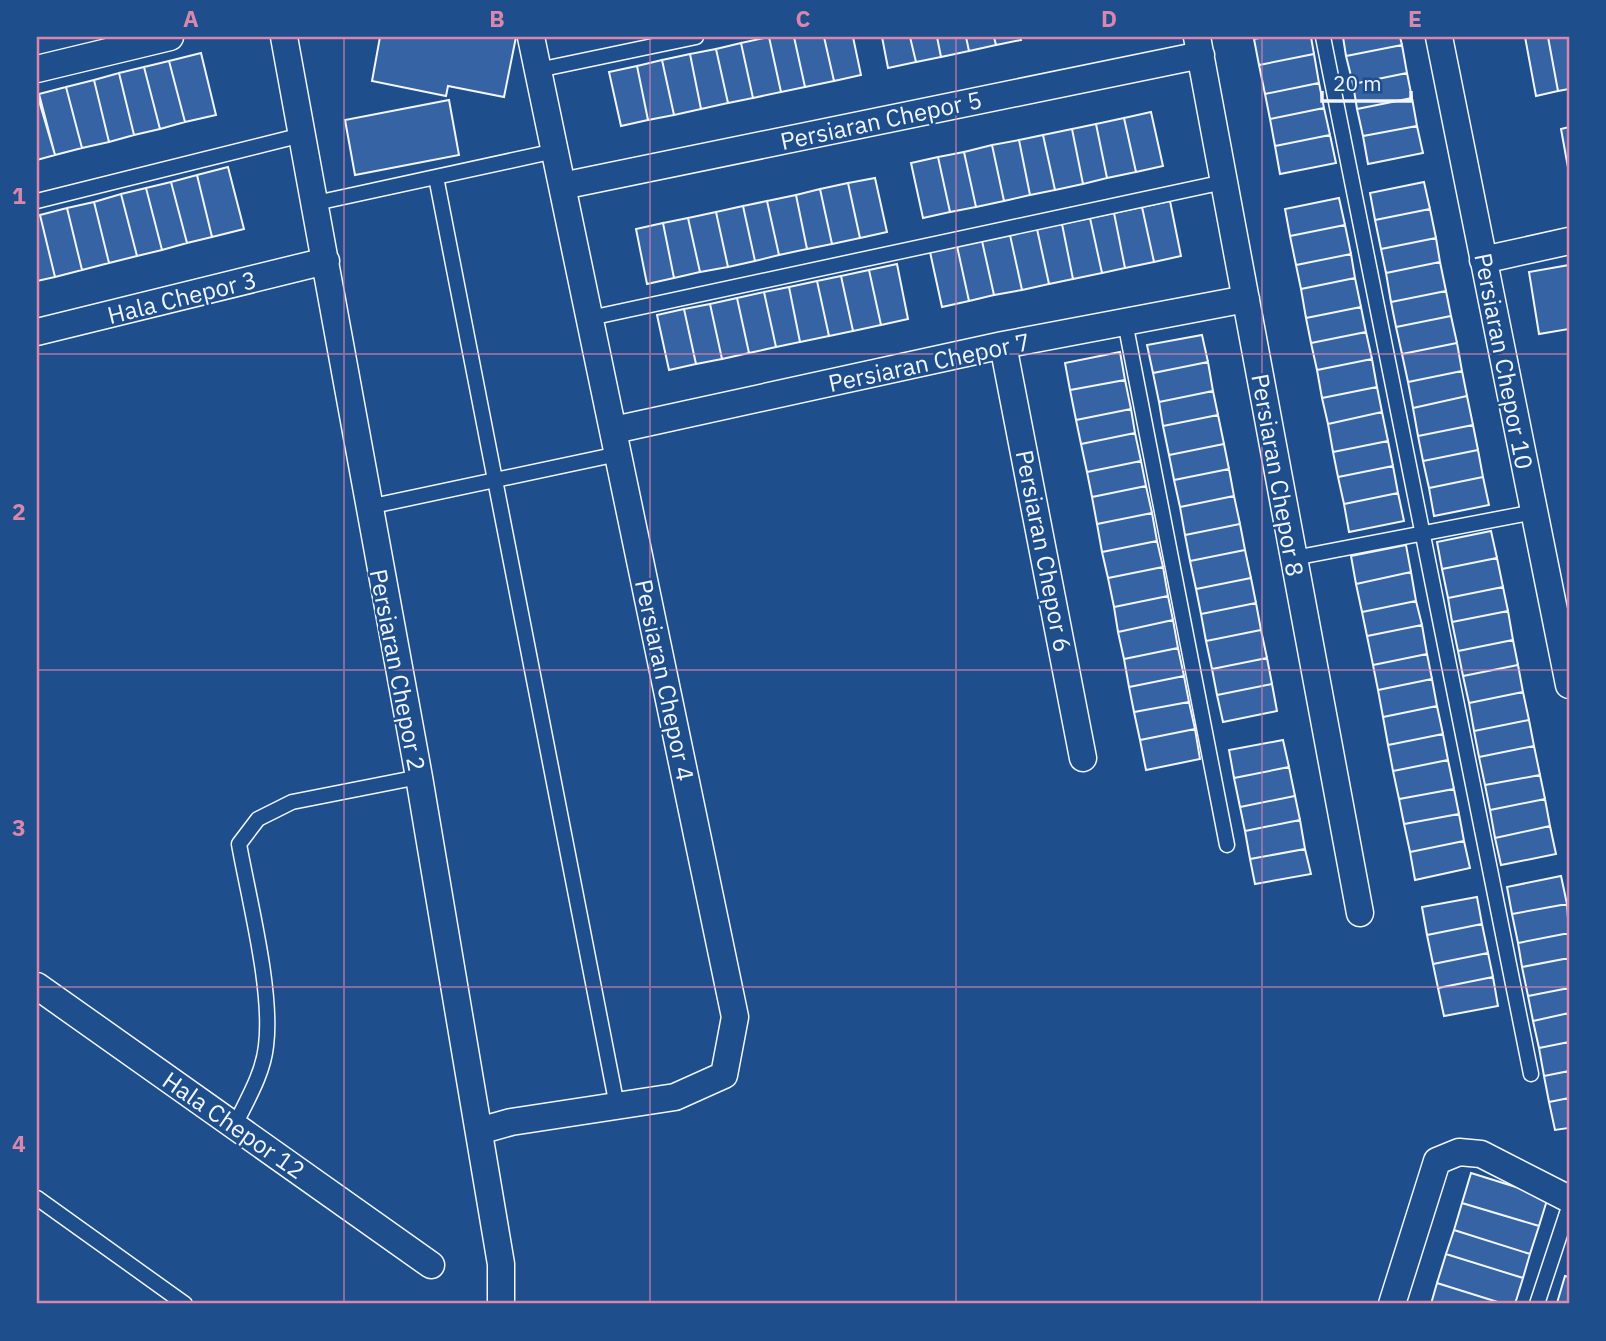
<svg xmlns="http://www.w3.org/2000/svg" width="1606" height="1341" viewBox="0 0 1606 1341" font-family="'IBM Plex Sans',sans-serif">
<rect width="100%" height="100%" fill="#1f4e8c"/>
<path fill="#3563a3" stroke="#f2f6ff" stroke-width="2" d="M380 37H516L504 97 448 86 446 96 372 81Z
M769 37H794L805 87 781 92Z
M769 37 781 92 753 98 741 43Z
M794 37H824L834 81 805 87Z
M824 37H853L861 75 834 81Z
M882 37H910L916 62 888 68Z
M910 37H937L941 57 916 62Z
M937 37H966L969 51 941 57Z
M966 37H994L996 45 969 51Z
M994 37H1020L1021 40 996 45Z
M1265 37H1311L1314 54 1259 65 1254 39Z
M1343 37H1400L1402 45 1346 56Z
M1525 37H1548L1558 91 1536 96Z
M1548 37H1569V89L1558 91Z
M741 43 753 98 728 103 716 49Z
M1402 45 1407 73 1353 84 1346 56Z
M716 49 728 103 701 109 690 54Z
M201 53 216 115 185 122 169 61Z
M690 54 701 109 674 115 662 60Z
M1314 54 1319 83 1265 94 1259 65Z
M662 60 674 115 648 120 637 66Z
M169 61 185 122 160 129 144 67Z
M637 66 648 120 621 126 609 72Z
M144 67 160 129 134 135 119 73Z
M119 73 134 135 109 142 94 80Z
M1407 73 1412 98 1357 109 1353 84Z
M94 80 109 142 82 148 66 87Z
M1319 83 1324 108 1270 119 1265 94Z
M66 87 82 148 55 155 39 94Z
M37 94 55 155 37 160Z
M1412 98 1417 126 1363 136 1357 109Z
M449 100 459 155 355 175 345 120Z
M1324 108 1330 135 1275 146 1270 119Z
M1151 112 1163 166 1136 172 1124 118Z
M1124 118 1136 172 1107 178 1096 124Z
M1096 124 1107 178 1083 184 1072 129Z
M1417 126 1423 153 1368 164 1363 136Z
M1569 127V173L1561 129Z
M1072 129 1083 184 1055 190 1043 135Z
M1043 135 1055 190 1030 195 1019 140Z
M1330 135 1336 163 1280 174 1275 146Z
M1019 140 1030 195 1004 201 992 145Z
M992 145 1004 201 976 207 964 152Z
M964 152 976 207 950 212 938 157Z
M938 157 950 212 923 218 911 163Z
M228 167 244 229 212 237 197 175Z
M197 175 212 237 187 243 171 182Z
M875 178 887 232 860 238 848 183Z
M171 182 187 243 162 250 146 188Z
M1424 182 1430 209 1375 220 1370 193Z
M848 183 860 238 832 244 820 189Z
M146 188 162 250 137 256 121 194Z
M820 189 832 244 807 249 796 195Z
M121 194 137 256 109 263 94 202Z
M796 195 807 249 779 255 767 201Z
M1339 198 1345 225 1290 236 1285 209Z
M767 201 779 255 755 261 743 206Z
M1170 201 1181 256 1154 262 1142 207Z
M94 202 109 263 82 270 67 208Z
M743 206 755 261 728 267 716 212Z
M1142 207 1154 262 1125 268 1114 213Z
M67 208 82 270 55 277 40 215Z
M1430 209 1436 238 1381 249 1375 220Z
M716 212 728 267 700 272 688 218Z
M1114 213 1125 268 1102 273 1090 218Z
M40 215 55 277 37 281V216Z
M688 218 700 272 674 278 663 223Z
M1090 218 1102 273 1073 279 1062 224Z
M663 223 674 278 647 284 636 229Z
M1062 224 1073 279 1049 284 1037 229Z
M1345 225 1351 254 1296 265 1290 236Z
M1037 229 1049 284 1022 290 1010 235Z
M1010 235 1022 290 994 295 982 241Z
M1436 238 1440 262 1386 273 1381 249Z
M982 241 994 295 969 301 957 246Z
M957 246 969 301 942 307 930 252Z
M1351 254 1355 278 1301 289 1296 265Z
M1440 262 1446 291 1391 302 1386 273Z
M897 264 908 319 881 325 869 270Z
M1569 265V329L1539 334 1529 272Z
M869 270 881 325 853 331 841 276Z
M841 276 853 331 829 336 817 281Z
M1355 278 1361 307 1306 318 1301 289Z
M817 281 829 336 800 342 789 287Z
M789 287 800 342 776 347 764 292Z
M1446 291 1451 316 1396 327 1391 302Z
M764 292 776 347 749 353 737 298Z
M737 298 749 353 722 359 710 304Z
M710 304 722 359 696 364 684 309Z
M1361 307 1366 332 1311 343 1306 318Z
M684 309 696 364 669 370 657 315Z
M1451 316 1457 343 1402 354 1396 327Z
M1366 332 1372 359 1317 370 1311 343Z
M1202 335 1208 362 1153 373 1147 345Z
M1457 343 1462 371 1408 382 1402 354Z
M1120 352 1125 380 1070 390 1065 363Z
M1372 359 1377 387 1322 398 1317 370Z
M1208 362 1213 391 1159 402 1153 373Z
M1462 371 1467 396 1413 408 1408 382Z
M1125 380 1131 409 1076 420 1070 390Z
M1377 387 1382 412 1328 424 1322 398Z
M1213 391 1218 415 1163 426 1159 402Z
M1467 396 1473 425 1418 436 1413 408Z
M1131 409 1135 433 1081 444 1076 420Z
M1382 412 1388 441 1333 452 1328 424Z
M1218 415 1224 444 1169 455 1163 426Z
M1473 425 1478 450 1423 461 1418 436Z
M1135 433 1141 461 1087 472 1081 444Z
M1388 441 1393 466 1338 477 1333 452Z
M1224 444 1229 469 1174 480 1169 455Z
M1478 450 1483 477 1429 488 1423 461Z
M1141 461 1146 486 1092 497 1087 472Z
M1393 466 1398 493 1344 504 1338 477Z
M1229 469 1234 496 1180 507 1174 480Z
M1483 477 1489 505 1434 516 1429 488Z
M1146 486 1152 513 1097 524 1092 497Z
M1398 493 1404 521 1349 532 1344 504Z
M1234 496 1240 524 1185 535 1180 507Z
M1152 513 1157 541 1102 552 1097 524Z
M1240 524 1245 550 1190 561 1185 535Z
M1491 531 1497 558 1442 569 1437 542Z
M1157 541 1163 567 1108 578 1102 552Z
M1406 545 1411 572 1356 584 1351 556Z
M1245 550 1251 578 1196 589 1190 561Z
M1497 558 1503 587 1448 598 1442 569Z
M1163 567 1168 596 1114 607 1108 578Z
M1411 572 1416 601 1362 612 1356 584Z
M1251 578 1256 603 1201 614 1196 589Z
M1503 587 1508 611 1452 622 1448 598Z
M1168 596 1173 620 1118 632 1114 607Z
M1416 601 1422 625 1367 636 1362 612Z
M1256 603 1261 630 1206 641 1201 614Z
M1508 611 1513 640 1458 651 1452 622Z
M1173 620 1178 648 1124 659 1118 632Z
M1422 625 1427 654 1373 665 1367 636Z
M1261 630 1267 658 1212 669 1206 641Z
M1513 640 1518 665 1463 676 1458 651Z
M1178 648 1184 676 1129 687 1124 659Z
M1427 654 1432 679 1378 690 1373 665Z
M1267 658 1272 684 1217 695 1212 669Z
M1518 665 1523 692 1469 703 1463 676Z
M1184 676 1189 702 1134 712 1129 687Z
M1432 679 1437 706 1383 717 1378 690Z
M1272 684 1277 711 1223 722 1217 695Z
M1523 692 1529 720 1474 731 1469 703Z
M1189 702 1195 729 1140 740 1134 712Z
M1437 706 1443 734 1388 745 1383 717Z
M1529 720 1534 746 1479 757 1474 731Z
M1195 729 1200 759 1146 770 1140 740Z
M1443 734 1448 760 1393 771 1388 745Z
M1283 740 1289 767 1234 778 1229 750Z
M1534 746 1540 775 1485 785 1479 757Z
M1448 760 1454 789 1399 799 1393 771Z
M1289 767 1295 796 1240 807 1234 778Z
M1540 775 1545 799 1490 810 1485 785Z
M1454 789 1459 814 1404 824 1399 799Z
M1295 796 1300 820 1245 831 1240 807Z
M1545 799 1550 826 1495 838 1490 810Z
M1459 814 1464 841 1410 852 1404 824Z
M1300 820 1305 849 1250 859 1245 831Z
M1550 826 1556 854 1501 865 1495 838Z
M1464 841 1470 868 1415 880 1410 852Z
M1305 849 1311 874 1255 884 1250 859Z
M1561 876 1567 904 1512 914 1507 887Z
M1477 897 1482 924 1427 935 1422 907Z
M1567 904 1569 933 1518 943 1512 914Z
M1482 924 1488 953 1433 964 1427 935Z
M1569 933V958L1522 967 1518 943Z
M1488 953 1493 977 1438 988 1433 964Z
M1569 958V988L1528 996 1522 967Z
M1493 977 1498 1006 1444 1016 1438 988Z
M1569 988V1013L1533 1021 1528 996Z
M1569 1013V1042L1539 1048 1533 1021Z
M1569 1042V1071L1544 1076 1539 1048Z
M1569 1071V1098L1549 1102 1544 1076Z
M1569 1098V1128L1555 1130 1549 1102Z
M1471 1173 1548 1197 1539 1226 1462 1203Z
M1462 1203 1539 1226 1530 1254 1454 1230Z
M1454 1230 1530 1254 1523 1278 1446 1254Z
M1446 1254 1523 1278 1515 1304H1504L1437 1283Z
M1565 1276 1569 1277V1304H1560L1557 1303Z
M1437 1283 1504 1304H1431Z"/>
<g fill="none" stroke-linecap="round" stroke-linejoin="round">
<defs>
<path id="service" d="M1323 37 1531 1074
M538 70 696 37
M436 177 617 1106
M37 201 302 135
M316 203 555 151
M590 318 1224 182
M1125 322 1227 845
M368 507 618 454
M1294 558 1534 512
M235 1125C247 1100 263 1074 266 1046 273 991 249 900 239 844L258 819 292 802 419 777
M37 1198 185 1304
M1537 1304 1569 1207"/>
<path id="minor" d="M284 37 419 777 501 1264V1304
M1197 37 1360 913
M1439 37 1569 685
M37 69 170 37
M562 186 1201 55
M1483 260 1569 241
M37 332 326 261
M1003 345 1083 758
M614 430 1003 345 1246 299
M37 986 431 1265
M479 1131 511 1122 675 1097 724 1075 735 1017 531 37
M1392 1304 1437 1161 1459 1152 1481 1154 1569 1199"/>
</defs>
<use href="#service" stroke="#f2f6ff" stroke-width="17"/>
<use href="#minor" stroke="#f2f6ff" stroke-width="29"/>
<use href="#service" stroke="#1f4e8c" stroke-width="14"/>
<use href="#minor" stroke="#1f4e8c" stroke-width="26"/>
</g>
<path fill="none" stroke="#da87ad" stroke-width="2" stroke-opacity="0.55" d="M344 37V1304M650 37V1304M956 37V1304M1262 37V1304M37 354H1569M37 670H1569M37 987H1569"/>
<g text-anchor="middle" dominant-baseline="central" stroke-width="5" stroke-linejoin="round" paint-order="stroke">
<g font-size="24" fill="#f2f6ff" stroke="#1f4e8c">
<text transform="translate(881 120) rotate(-12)">Persiaran Chepor 5</text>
<text transform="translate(182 297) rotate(-14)">Hala Chepor 3</text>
<text transform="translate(1504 361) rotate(79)">Persiaran Chepor 10</text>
<text transform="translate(929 362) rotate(-12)">Persiaran Chepor 7</text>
<text transform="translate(1278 475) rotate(80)">Persiaran Chepor 8</text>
<text transform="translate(1044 551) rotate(79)">Persiaran Chepor 6</text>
<text transform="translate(398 670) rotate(79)">Persiaran Chepor 2</text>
<text transform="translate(665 680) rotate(78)">Persiaran Chepor 4</text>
<text transform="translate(234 1125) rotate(35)">Hala Chepor 12</text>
</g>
</g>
<rect width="1606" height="1341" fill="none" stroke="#1f4e8c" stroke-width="77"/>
<path d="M1322 91v10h89v-10" fill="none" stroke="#f2f6ff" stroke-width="3.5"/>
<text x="1333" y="91" font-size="21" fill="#f2f6ff" stroke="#1f4e8c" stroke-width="5" paint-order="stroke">20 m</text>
<rect x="38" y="38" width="1530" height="1264" fill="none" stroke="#da87ad" stroke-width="2.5"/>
<g font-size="23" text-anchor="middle" font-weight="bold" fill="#da87ad">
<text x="191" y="27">A</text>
<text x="497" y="27">B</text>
<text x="803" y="27">C</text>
<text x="1109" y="27">D</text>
<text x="1415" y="27">E</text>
<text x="19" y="204">1</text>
<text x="19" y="520">2</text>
<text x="19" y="836">3</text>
<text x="19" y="1152">4</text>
</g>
</svg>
